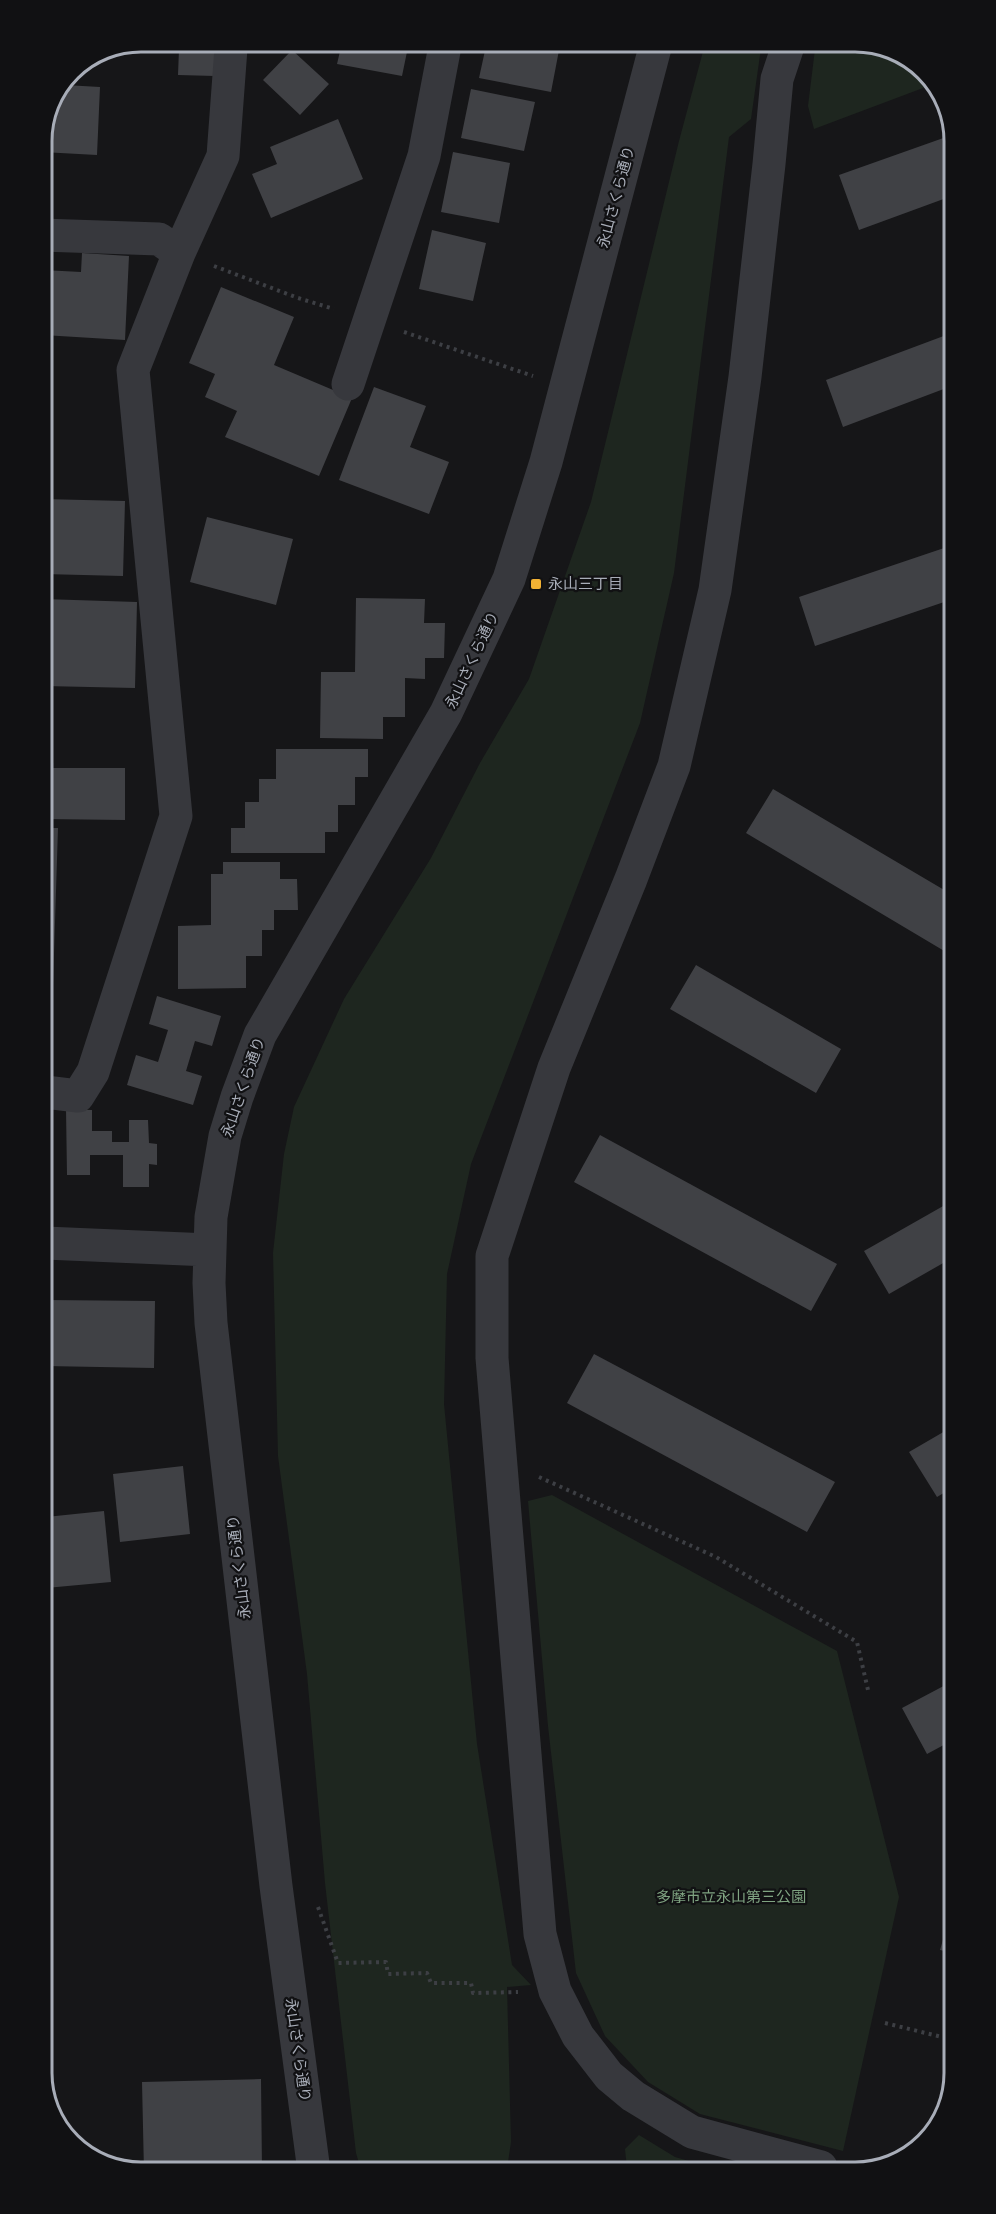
<svg xmlns="http://www.w3.org/2000/svg" width="996" height="2214" viewBox="0 0 996 2214" font-family="Figtree,'Noto Sans JP',sans-serif">
<rect width="100%" height="100%" fill="#161618"/>
<path fill="#1e261f" d="M842 42H861L915 62 931 85 814 129 808 106 815 49Z
M766 43 761 48 751 119 729 137 674 573 640 723 471 1164 447 1274 444 1404 477 1744 512 1965 531 1985 507 1987 511 2142 507 2169 361 2170 356 2153 325 1883 307 1674 278 1456 273 1253 284 1154 294 1107 344 999 431 858 480 763 529 679 591 502 679 141 705 44Z
M552 1495 837 1651 899 1897 843 2151 700 2114 648 2082 605 2036 576 1973 548 1726 528 1501Z
M639 2135 675 2157 713 2168H627L625 2149Z"/>
<path fill="#404145" d="M560 45 551 92 479 78 486 46Z
M341 47H408L402 76 337 64Z
M216 48 215 76 178 75 179 49Z
M292 50 329 84 300 115 263 80Z
M65 85 100 87 97 155 42 152V135Z
M471 89 535 102 524 151 461 138Z
M338 119 363 179 271 218 252 174 277 164 270 147Z
M949 136V197L859 230 839 175Z
M453 152 510 163 499 223 441 212Z
M432 230 486 243 473 301 419 289Z
M82 253 129 256 125 340 43 335V270L81 272Z
M221 287 294 317 274 365 352 398 319 476 225 437 237 411 205 397 215 374 189 363Z
M949 334V387L843 427 826 380Z
M374 387 426 406 410 447 449 462 429 514 339 480Z
M43 499 125 501 123 576 43 574Z
M207 517 293 539 276 605 190 582Z
M950 546V600L815 646 799 597Z
M356 598 425 599 424 623H445L444 658H425V679L405 678V717H383V739L320 738 321 672H355Z
M43 599 137 602 135 688 44 686Z
M276 749H368V777H355V805H338V832H325V853H231V828H245V802H259V779H276Z
M44 768H125V820L44 819Z
M773 789 951 894V955L746 833Z
M44 828H58L51 1049H45Z
M223 862H280V879H297L298 910H274V930H262V956H246V988L178 989V926L211 925V874H223Z
M696 965 841 1049 816 1093 670 1009Z
M157 996 221 1016 212 1046 195 1041 186 1071 202 1076 193 1105 127 1085 136 1055 158 1062 168 1030 149 1024Z
M45 1108H48L50 1173H45Z
M66 1109 92 1110V1131H112V1142H129V1120H148L149 1143 157 1144V1165L149 1164V1187H123V1155H90V1175H67Z
M600 1135 837 1264 811 1311 574 1182Z
M952 1201V1258L889 1294 864 1251Z
M45 1300 155 1301 154 1368 45 1366Z
M594 1354 835 1482 807 1532 567 1403Z
M952 1427V1488L937 1497 909 1452Z
M183 1466 190 1534 120 1542 113 1474Z
M104 1511 111 1582 46 1588V1517Z
M953 1681V1740L927 1754 902 1708Z
M953 1905H954V1953L940 1950Z
M261 2079 262 2171 144 2172 142 2082Z"/>
<g fill="none" stroke-linecap="round" stroke-linejoin="round">
<path stroke="#3d3f44" stroke-width="4" stroke-dasharray="3 4.5" stroke-linecap="butt" d="M214 266 298 298 334 309
M404 332 533 376
M539 1477 716 1557 857 1642 868 1690
M318 1907 338 1963 386 1962 388 1974 427 1973 431 1983H471L473 1993 518 1992
M885 2023 954 2040"/>
<path stroke="#37383d" stroke-width="33" d="M789 43 777 79 769 164 745 377 715 590 674 766 631 879 554 1068 492 1256V1358L540 1934 555 1991 578 2036 609 2076 633 2096 692 2132 821 2167
M42 235 159 239 179 253
M348 384 424 156 445 46
M45 1092 78 1096 93 1072 176 816 133 370 179 253 223 156 231 48
M45 1243 209 1250
M314 2171 276 1886 211 1323 209 1283 211 1217 225 1136 237 1097 260 1035 446 713 509 579 546 462 656 44"/>
</g>
<rect fill="#f2b134" stroke="#111113" stroke-width="2" x="530" y="578" width="12" height="12" rx="3"/>
<g text-anchor="middle" dominant-baseline="central" stroke-width="4.5" stroke-linejoin="round" paint-order="stroke">
<g font-size="15" fill="#a8adb8" stroke="#111113">
<text transform="translate(616 197) rotate(-75)">永山さくら通り</text>
<text transform="translate(472 660) rotate(-65)">永山さくら通り</text>
<text transform="translate(243 1087) rotate(-71)">永山さくら通り</text>
<text transform="translate(239 1567) rotate(-97)">永山さくら通り</text>
<text transform="translate(298 2050) rotate(82)">永山さくら通り</text>
</g>
<g font-size="15" fill="#a8adb8" stroke="#111113" text-anchor="start">
<text x="548" y="584">永山三丁目</text>
</g>
<g font-size="15" fill="#7fa381" stroke="#111113">
<text x="731" y="1897">多摩市立永山第三公園</text>
</g>
</g>
<path d="M0 0H996V2214H0ZM141 52H855A89 89 0 0 1 944 141V2073A89 89 0 0 1 855 2162H141A89 89 0 0 1 52 2073V141A89 89 0 0 1 141 52Z" fill="#111113" fill-rule="evenodd"/>
<path fill="none" stroke="#a8adb8" stroke-width="3" d="M141 52H855A89 89 0 0 1 944 141V2073A89 89 0 0 1 855 2162H141A89 89 0 0 1 52 2073V141A89 89 0 0 1 141 52Z"/>
</svg>
